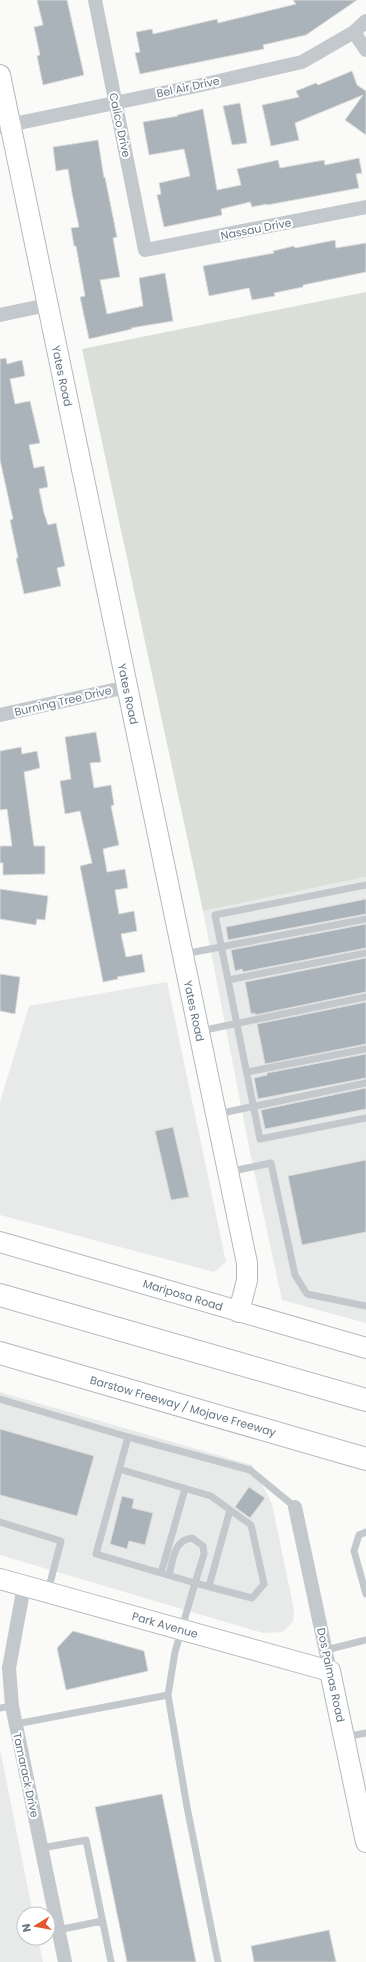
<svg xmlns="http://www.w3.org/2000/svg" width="366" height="1962" viewBox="0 0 366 1962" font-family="Poppins,sans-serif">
<rect width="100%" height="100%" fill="#fafaf8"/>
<path fill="#e8e9e9" d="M366 877V1323L282 1300 250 1152 203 911Z
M167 982 226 1262 214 1272 0 1215V1102L29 1006Z
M0 1392 252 1465 272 1504 294 1610 293 1622 282 1632 263 1633 0 1555Z
M0 1749 33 1914H24V1938H38L43 1962H0Z"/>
<path fill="#dadfd7" d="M366 292V877L203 911 82 349Z"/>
<path fill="#aab3b9" stroke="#dcdcda" d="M37 0H67L84 75 43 85 37 56 40 55 34 27 43 25Z
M293 0H357L306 35 263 45 264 49 140 74 135 53 140 52 136 32 152 29 153 34 217 19 218 23 296 4Z
M352 71 357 85 366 91V135L345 120 363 95 295 123 299 140 271 146 262 105 299 97 296 91 316 83 318 85Z
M240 103 247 143 232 145 223 106Z
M203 109 217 190 241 185 237 169 278 160 280 168 324 160 325 165 359 158 362 173 356 174 359 188 267 205V204L252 207 250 202 221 209 222 215 164 227 157 195 161 194 159 183 190 176 184 149 149 155 143 122 178 116 177 115Z
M98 140 104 178 105 177 117 237 113 238 120 277 100 280 107 314 143 306 139 278 165 273 173 321 131 328 132 329 89 339 80 297 85 296 76 246H74L71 228 79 227 72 193 68 169 56 171 53 147Z
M335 240 336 248 366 243V272L303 285V287L274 293 275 296 252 300 249 288 209 296 203 266 274 253 273 251 294 246 295 248Z
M6 358 7 364 22 360 25 376 10 379 15 404 30 401 40 443 29 445 34 468 44 466 48 487 39 489 44 513 48 525 56 523 65 566 57 568 61 586 24 594 16 558H18L10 520 13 519 0 460V359Z
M96 732 101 762 90 763 94 788 111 785 114 805 111 806 119 845 103 849 107 872 125 869 128 888 115 890 119 914 134 911 137 931 121 934 126 957 142 954 145 972 117 977 118 979 103 982 80 866 92 863 80 811 65 814 60 781 71 779 65 737Z
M21 747 22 754 37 751 40 768 24 772 34 846H45V874L3 875V863H0V846H12L7 809 0 810V751Z
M0 889 48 896 45 920 37 919 36 925 0 919Z
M366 899V914L228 940 226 927Z
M366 924V948L243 972 242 969 235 971 231 950Z
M366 958V992L255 1015V1013L251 1014 245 982Z
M0 974 20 977 15 1014 0 1011Z
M366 1002V1044L265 1064 257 1024Z
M366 1054V1078L258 1099 254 1078 267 1075V1073Z
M366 1088V1109L265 1129 261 1110Z
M173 1127 189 1197 171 1200 155 1131Z
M366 1160V1232L302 1245 288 1176Z
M0 1429 94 1456 77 1516 0 1495Z
M249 1487 265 1498 250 1518 235 1507Z
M122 1496 134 1499 132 1508 153 1513 145 1545 129 1541 127 1549 110 1544Z
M73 1631 144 1651 148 1671 66 1690 57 1648Z
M162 1794 196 1962H127L95 1807Z
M329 1930 336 1962H254L251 1946Z"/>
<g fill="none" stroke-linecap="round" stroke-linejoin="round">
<defs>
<path id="secondary" d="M0 75 247 1263V1280L239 1312
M0 1242 366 1348
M0 1579 330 1671 366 1842"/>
<path id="highway" d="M0 1295 366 1400
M0 1353 366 1459"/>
</defs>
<use href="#secondary" stroke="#b3babf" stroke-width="22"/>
<use href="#highway" stroke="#b4b9bd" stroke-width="24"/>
<path stroke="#c3c8cc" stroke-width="7" d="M366 885 215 915 260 1139 366 1118
M184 954 366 919
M228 980 366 953
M200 1031 366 997
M247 1072 366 1049
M217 1114 366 1083
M228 1172 271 1163 295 1275 307 1294 366 1306
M0 1399 128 1437
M119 1469 211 1496 251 1525 264 1584 252 1598 195 1583 204 1554 203 1546 192 1538C174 1540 173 1559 169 1575
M0 1522 61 1541 48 1591
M366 1532 359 1535 354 1551 366 1594
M161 1573 185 1489
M209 1586 230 1510
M326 1650 366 1640
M0 1708 12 1706
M16 1724 168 1695
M345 1737 366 1733
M42 1848 86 1840 111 1962
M58 1930 102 1921
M218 1962 187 1807 168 1695 175 1652 195 1583 96 1554 128 1437 250 1470 295 1507"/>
<path stroke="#c3c8cc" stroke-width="14" d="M95 0 145 250 366 207
M354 32 366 50
M0 127 201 85 302 62 354 32 366 21
M0 315 47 305
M0 715 127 687
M295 1507 330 1671
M24 1586 9 1668 12 1706 65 1962"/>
<use href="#secondary" stroke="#fff" stroke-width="20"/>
<use href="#highway" stroke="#fff" stroke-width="22"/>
</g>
<g text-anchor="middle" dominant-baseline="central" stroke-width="4" stroke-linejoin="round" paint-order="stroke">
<g font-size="11" fill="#657683" stroke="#fff">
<text transform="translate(188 87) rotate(-12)">Bel Air Drive</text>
<text transform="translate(120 125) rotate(78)">Calico Drive</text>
<text transform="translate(256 229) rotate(-11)">Nassau Drive</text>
<text transform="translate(62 376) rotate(78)">Yates Road</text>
<text transform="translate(128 694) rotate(78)">Yates Road</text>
<text transform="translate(63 701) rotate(-13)">Burning Tree Drive</text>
<text transform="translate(194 1011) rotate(78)">Yates Road</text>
<text transform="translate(183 1295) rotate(17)">Mariposa Road</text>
<text transform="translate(183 1406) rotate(16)">Barstow Freeway / Mojave Freeway</text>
<text transform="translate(165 1625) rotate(16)">Park Avenue</text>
<text transform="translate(331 1675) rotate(78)">Dos Palmas Road</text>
<text transform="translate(26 1775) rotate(78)">Tamarack Drive</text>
</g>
</g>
<g transform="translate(36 1926) rotate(259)"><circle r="19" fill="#ffffff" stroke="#c1c8cd"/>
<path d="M0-3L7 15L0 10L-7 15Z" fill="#e4572e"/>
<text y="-6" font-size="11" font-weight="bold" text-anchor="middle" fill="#657683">N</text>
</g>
</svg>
